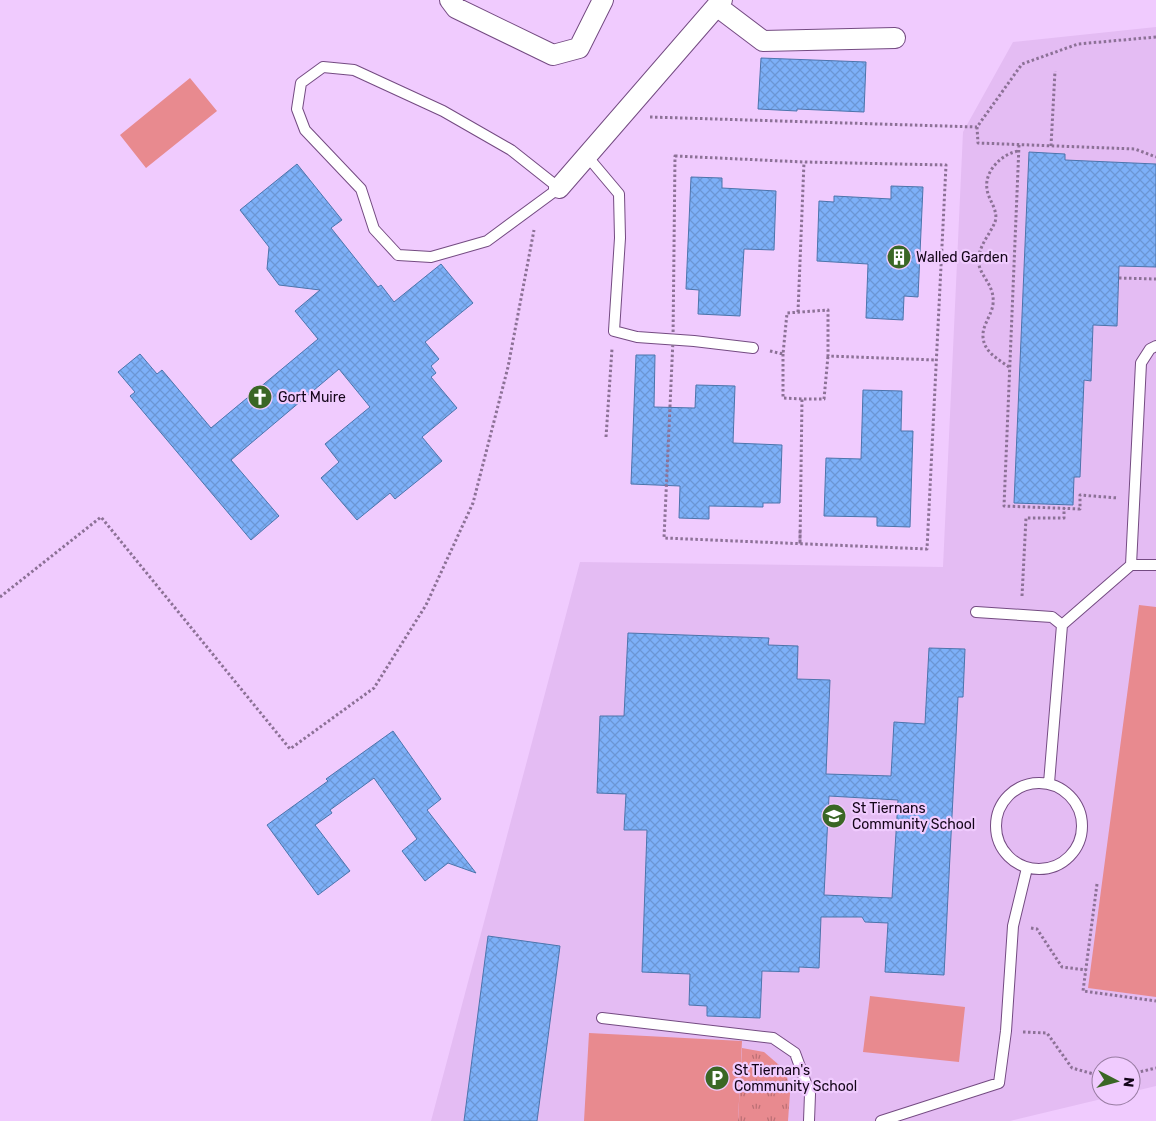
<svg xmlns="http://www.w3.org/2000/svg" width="1156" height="1121" viewBox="0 0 1156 1121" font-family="Rubik,sans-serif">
<defs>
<pattern id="grass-tufts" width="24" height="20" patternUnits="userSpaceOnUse" patternTransform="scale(1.25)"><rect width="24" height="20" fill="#e88a8f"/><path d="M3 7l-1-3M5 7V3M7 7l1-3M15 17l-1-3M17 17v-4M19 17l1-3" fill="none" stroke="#bb6f74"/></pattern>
<pattern id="building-cross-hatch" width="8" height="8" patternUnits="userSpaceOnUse" patternTransform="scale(1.25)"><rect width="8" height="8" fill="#7db0f8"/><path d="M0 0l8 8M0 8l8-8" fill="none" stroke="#6b96d4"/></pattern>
</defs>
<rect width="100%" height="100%" fill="#f0cbfe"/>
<path fill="#e4bcf3" d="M1156 27V1086L1131 1092V1066H1101V1096H1114L1010 1121H431L580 562 943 567 963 132 1013 42Z"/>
<path fill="url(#grass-tufts)" d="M742 1048 764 1052 786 1071 790 1093 788 1121H738Z"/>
<path fill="#e88a8f" d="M190 78 217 111 146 168 120 135Z
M1139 605 1156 607V997L1088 988Z
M870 996 965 1007 959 1062 863 1052Z
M589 1033 742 1041 738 1121H584Z"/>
<path fill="url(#building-cross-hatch)" stroke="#4c74ac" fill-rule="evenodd" d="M761 58 866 62 864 112 797 109V111L758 109Z
M1029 152 1065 154V160L1156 164V267L1119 266 1117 326 1093 325 1091 381 1084 380 1080 477H1074L1073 505 1014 503Z
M297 164 342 220 331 228 378 287 381 285 394 302 441 264 473 303 425 342 439 359 431 366 436 373 431 377 457 408 422 437 442 461 395 499 390 493 357 520 321 478 339 462 325 444 370 407 339 369 231 460 279 516 251 540 130 396 135 392 118 372 140 354 157 374 162 370 211 428 318 339 295 311 320 290 279 285 267 269 269 247 240 210Z
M691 177 722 178V188L776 191 774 250 744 249 740 316 698 314 699 290 686 289Z
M891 186 923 187 918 297 904 296 903 320 866 318 868 264 817 261 819 201 834 202V196L891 199Z
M636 355H655L654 407 695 408 696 385 735 386 733 443 782 445 780 503H763V507L709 506V519L679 518 680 486 631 484Z
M863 390 902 391 901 431H913L910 527 877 526V517L824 516 826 458 861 459Z
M628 633 769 638 768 645 798 646 797 679 830 680 826 774 891 776 894 722 925 724 929 648 965 649 963 697H958L944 975 885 972 888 923 865 922 862 917H821L819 968 799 967V972L762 971 760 1018 707 1016V1006L689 1005 690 974 642 972 647 830H624L626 794 597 793 600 716H624ZM829 796 898 800 892 898 824 895Z
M393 731 441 799 427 810 476 873 448 863 425 881 402 851 417 839 374 778 330 810 332 813 315 825 350 871 318 895 267 825 328 781 326 779Z
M488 936 560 946 537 1121H464Z"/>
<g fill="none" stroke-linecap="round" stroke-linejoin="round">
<defs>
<path id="service" d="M323 67 354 70 443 111 511 150 559 188 487 241 431 257 398 255 374 229 361 189 305 130 297 109 301 83Z
M587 156 619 194 620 238 614 331 637 337 694 341 753 348
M1131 565 1141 363 1150 349 1156 346
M976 612 1052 617 1062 625
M996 826a43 43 0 1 1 86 0a43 43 0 1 1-86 0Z
M1049 783 1062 625 1131 565H1156
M602 1018 773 1038 795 1053 810 1094 809 1121
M881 1121 999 1083 1006 1031 1013 926 1027 868"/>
<path id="minor" d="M450 0 456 8 553 55 579 48 603 0
M718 7 763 41 895 38
M559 188 722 0"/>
</defs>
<use href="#service" stroke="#744b82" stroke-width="12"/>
<use href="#minor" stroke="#744b82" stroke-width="22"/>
<path stroke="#8c7196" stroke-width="3" stroke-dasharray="2.5 2.5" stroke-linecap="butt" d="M1156 37 1078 44 1022 64 977 127 978 143 1135 149 1156 157
M650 117 977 127
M1019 145 1004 506 1080 509V495L1118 498
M1051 146 1055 71
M675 156 804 162 946 165 927 549 664 538 673 340Z
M1119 278 1156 279
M798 312 804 162
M770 351 783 354 787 313 828 310V356L936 360
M783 354V398L802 399
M1009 367C998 359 984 352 983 337 982 325 992 315 993 304 995 286 982 278 979 265 976 248 990 235 995 222 999 210 988 200 987 189 984 171 1002 154 1018 151
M606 437 612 349
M800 531V544L802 399H824L828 356
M1022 596 1026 518H1064V508
M0 597 101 517 290 749 374 688 426 605 473 503 508 367 534 230
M1097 884 1083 991 1156 1001
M1031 928 1037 929 1062 967 1086 970
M1023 1032 1047 1033 1072 1068 1101 1076
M1131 1074 1156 1068"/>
<use href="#service" stroke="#fff" stroke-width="10"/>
<use href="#minor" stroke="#fff" stroke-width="20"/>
</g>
<defs>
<symbol id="building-disc" viewBox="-11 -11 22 22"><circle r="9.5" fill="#3a6725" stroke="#f0cbfe"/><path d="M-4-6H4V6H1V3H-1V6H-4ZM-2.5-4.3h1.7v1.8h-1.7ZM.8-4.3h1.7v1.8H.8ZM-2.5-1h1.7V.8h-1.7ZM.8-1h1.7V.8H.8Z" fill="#fff"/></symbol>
<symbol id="church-disc" viewBox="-11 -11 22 22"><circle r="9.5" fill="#3a6725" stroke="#f0cbfe"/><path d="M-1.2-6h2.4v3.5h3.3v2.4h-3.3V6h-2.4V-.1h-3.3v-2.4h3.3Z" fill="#fff"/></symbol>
<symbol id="school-disc" viewBox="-11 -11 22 22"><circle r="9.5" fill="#3a6725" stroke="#f0cbfe"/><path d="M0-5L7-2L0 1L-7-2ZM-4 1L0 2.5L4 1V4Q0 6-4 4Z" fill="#fff"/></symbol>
<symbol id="parking-disc" viewBox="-11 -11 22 22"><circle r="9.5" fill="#3a6725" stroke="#f0cbfe"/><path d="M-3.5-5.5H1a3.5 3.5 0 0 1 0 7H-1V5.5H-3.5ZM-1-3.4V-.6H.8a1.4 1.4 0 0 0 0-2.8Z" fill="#fff"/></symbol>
</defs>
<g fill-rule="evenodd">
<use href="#building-disc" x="885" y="243" width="28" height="28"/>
<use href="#church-disc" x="246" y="383" width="28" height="28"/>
<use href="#school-disc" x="820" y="802" width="28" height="28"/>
<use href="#parking-disc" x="703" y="1064" width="28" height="28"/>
</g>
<g text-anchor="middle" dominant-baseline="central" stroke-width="4.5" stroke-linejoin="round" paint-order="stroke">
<g font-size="14" fill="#140519" stroke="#f0cbfe" text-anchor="start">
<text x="916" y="257">Walled Garden</text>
<text x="278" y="397">Gort Muire</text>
<text x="852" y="808">St Tiernans<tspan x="852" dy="16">Community School</tspan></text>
<text x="734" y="1070">St Tiernan's<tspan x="734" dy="16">Community School</tspan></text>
</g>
</g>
<g transform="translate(1116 1081) rotate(96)"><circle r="24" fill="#f0cbfe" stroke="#987ca2"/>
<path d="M0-4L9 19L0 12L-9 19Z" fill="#3a6725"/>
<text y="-8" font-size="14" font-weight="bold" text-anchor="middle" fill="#140519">N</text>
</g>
</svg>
